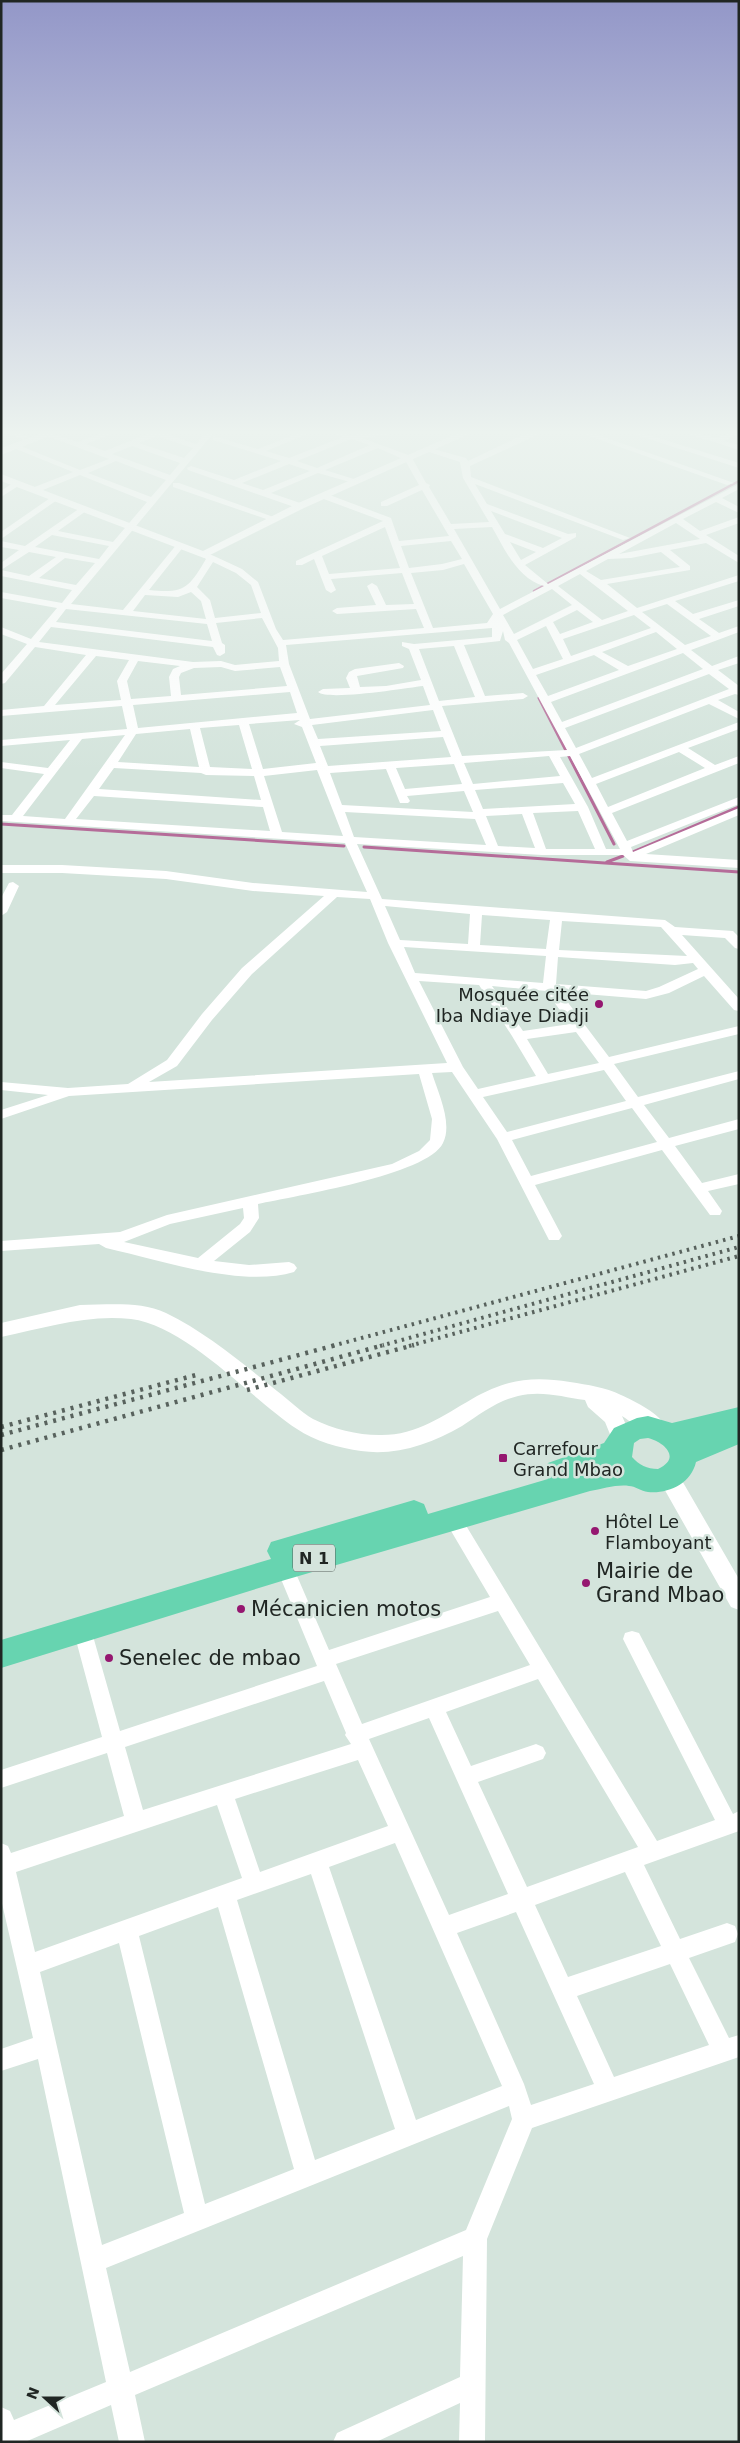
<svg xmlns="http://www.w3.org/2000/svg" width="740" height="2443" viewBox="0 0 740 2443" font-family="'DejaVu Sans',sans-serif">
<rect width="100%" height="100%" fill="#d4e4dc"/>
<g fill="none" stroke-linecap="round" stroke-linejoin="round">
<path stroke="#b56c99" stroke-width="2.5" d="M534 591 739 481"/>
<path stroke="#b56c99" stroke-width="3" d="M539 698 614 844
M1 824 344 846
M364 847 739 872
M633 852 739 807
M607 862 623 856"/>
<path fill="#fff" fill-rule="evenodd" d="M3 430H14L29 437 22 439Z
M111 430H122L86 444 105 451 157 430H168L164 433 196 444 208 430H216L71 604 123 610 177 544 180 543 184 546 149 590C184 594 189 588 206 559L200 555 204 552 214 556 242 569 258 582 276 629 283 640 424 628 416 609 337 614 332 611 337 608 376 605 367 586 372 583 377 586 386 605 414 604 402 573 331 579 336 590 331 593 326 590 314 559 302 565H296V561L383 521 321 498V494H327L391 518 399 541 449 536 422 490 387 506H381V502L419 485 405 460 378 448 325 470 357 480V484L318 473 271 493 303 504V508L300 509 188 470 187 468 191 466 234 480 281 461 213 440V436L258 449 306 430H317L266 451 289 458 343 437 323 430H335L351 435 388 430H411L407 432 362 438 411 456 426 483 430 485 429 487 451 524 489 522 463 478 460 462 426 451V447L466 458 468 461 531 431H537V435L470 466 471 477 630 538 623 540 475 484 487 504 568 534 576 533V537L525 565 548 584 739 484V489L722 498 739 507V513L716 502 683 519 700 531 739 517V523L706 535 739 556V563L706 543 670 550 690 566V570L607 584 637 608 739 575V581L675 601 693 614 739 600V606L699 619 719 633 739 626V632L691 650 712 666 739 656V663L718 670 739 686V695L735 694 718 700 739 712V719L709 704 579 754 592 778 739 722V729L688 748 715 765 739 756V763L612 813 627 841 739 797V804L631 847 633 852 739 808V815L646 854 739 860V868L630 861 623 855H542L357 844 382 899 665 920 675 927 733 931 739 937V949L735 948 725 938 682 935 739 999V1011L734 1010 704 976 669 993 646 999 560 992 609 1057 739 1026V1034L614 1064 638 1097 739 1071V1079L644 1105 669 1138 739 1119V1129L675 1146 702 1183 739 1174V1184L708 1191 722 1211 720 1215H710L662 1150 535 1185 562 1236 559 1240H549L497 1139 452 1072 432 1073C438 1093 453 1123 443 1143 428 1175 294 1196 258 1204L259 1218 250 1232 214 1261 249 1265 289 1262 294 1264 297 1268 294 1272C241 1288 160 1260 106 1248L99 1244 1 1251V1241L120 1232 167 1215 392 1164 419 1151 430 1140 432 1119 419 1074 69 1096 1 1119V1110L48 1095 1 1090V1082L68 1088 128 1084 167 1060 202 1014 242 968 324 896 253 891 166 879 62 873H1V865H62L166 871 253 883 367 892 345 843 1 821V815H12L44 774 1 768V762L48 768 70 740 1 746V740L127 729 122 706 1 716V710L44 706 86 655 35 647 5 683 1 684V674L27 644 1 634V627L31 639 57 608 1 598V592L62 603 72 590 1 576V570L29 576 56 557 29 552 1 570V563L19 550 1 547V541L25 546 83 506 86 507V511L58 531 113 542 147 502 80 475 38 492H32V488L73 472 11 447 18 445 80 470 109 459 47 436V432L78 442ZM157 436 193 448 184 458 139 443ZM351 439 370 445 317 468 297 461ZM132 446 180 463 170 475 112 454ZM116 461 166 480 151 497 88 473ZM289 464 310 471 263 490 242 483ZM491 511 562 538 543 548 505 534ZM676 523 700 539 619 554ZM385 527 400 568 329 574 322 556ZM492 527C503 546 517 579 544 586L500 609 454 529ZM52 535 109 546 99 559 35 547ZM451 541 462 559 442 564 409 568 401 546ZM510 542 536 552 521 560ZM661 552 680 567 601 580 586 571 608 559 631 558ZM65 558 95 563 76 585 39 578ZM213 562 236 573 251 585 261 613 215 618 210 600 197 587ZM464 564 493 614 487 623 433 628 411 573 443 570ZM580 574 628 611 602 620 558 586ZM552 589 572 605 514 634 503 615ZM191 592 201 601 206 619 133 611 145 595 178 597ZM667 604 711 636 685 645 642 612ZM66 609 207 624 212 641 56 622ZM577 610 593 622 560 634 553 622ZM634 615 651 628 571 656 563 639ZM262 618 278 648 279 661 235 665 221 661 193 662 39 642 51 627 213 647 217 655 220 656 225 653V645L222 643 216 623ZM546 626 563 659 533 669 517 640ZM492 628V637L414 644 402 642V646L409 649 421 680 386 686 360 687 357 676 403 668 404 666 399 663 355 669 349 672 346 678 350 688 323 689 318 692C328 701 406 688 423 686L430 705 310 719 289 664 286 645ZM503 631 505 640 509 643 567 750 462 756 442 706 523 699 528 696 523 693 485 696 464 645 500 641ZM656 632 677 649 628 666 602 652ZM454 646 475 697 439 701 419 649ZM683 653 703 669 562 722 551 702ZM594 655 619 670 548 696 536 675ZM96 656 129 660 117 681 121 700 55 705ZM138 661 180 666 173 669 169 677 171 696 131 699 127 681ZM221 667 235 671 280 667 287 686 181 695 179 677 181 673 194 668ZM709 674 729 689 576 748 565 728ZM290 692 297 713 138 728 133 705ZM433 710 441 731 318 739 312 725ZM300 720 294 724 302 727 316 763 263 769 249 724ZM239 725 252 769 210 767 200 728ZM190 729 199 767 118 762 136 734ZM125 735 65 819 23 816 82 739ZM443 737 451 757 328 766 320 746ZM679 752 705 768 608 807 596 784ZM549 756 560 776 473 784 464 763ZM570 756 620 849H606L588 807 560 757ZM454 764 462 784 405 789 396 768ZM114 768 201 773 206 775 254 776 261 800 99 789ZM386 769 400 803H408L410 801 407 796 464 791 473 812 342 805 330 773ZM317 770 343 836 282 832 264 776ZM563 783 575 804 483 809 475 790ZM94 796 263 807 270 831 76 819ZM578 811 595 849H546L533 813ZM345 812 475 819 486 845 354 837ZM522 814 535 848 498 846 486 816ZM337 897 370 899 388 943 447 1063 149 1082 177 1066 212 1020 252 974ZM385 906 470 914 468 944 400 940ZM482 915 550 920 546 949 480 945ZM562 921 661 927 687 956 559 950ZM404 947 546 956 543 983 415 973ZM558 957 675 965 693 963 698 969 659 987 646 991 556 984ZM419 981 479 985 512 1036 536 1076 478 1089 463 1067ZM492 986 546 991 570 1024 523 1031ZM576 1032 599 1063 548 1074 527 1039ZM604 1070 626 1101 507 1132 483 1097ZM632 1108 657 1142 531 1176 512 1140ZM243 1208 244 1218 240 1224 198 1258 124 1242 170 1224Z
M572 430H584L734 483 727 485Z
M621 430H633L739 463V468Z
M676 430H688L716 438 739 430V434L724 441 739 445V450Z
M16 481 23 483 1 497V491Z
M173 483H179L279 519 272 521 173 487Z
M53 496 60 498 1 539V532Z
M13 882 19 886 7 912 1 916V898L9 883Z
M453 1512 459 1514 657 1841 715 1820 623 1639 625 1633 632 1631 639 1633 733 1814 739 1811V1831L644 1865 680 1939 727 1923 735 1926 738 1934 735 1942 689 1958 729 2038 739 2035V2057L532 2128 487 2239 485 2442H459L460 2403 376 2442H333L337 2433 460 2377 463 2256 135 2395 145 2442H119L111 2405 25 2442H1V2407L10 2411 14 2420 106 2382 38 2059 1 2071V2049L33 2038 1 1899V1843L8 1846 11 1853 124 1816 107 1753 1 1788V1770L102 1737 73 1629 75 1623 82 1621 89 1623 91 1629 120 1731 317 1666 276 1567 279 1562 285 1559 291 1562 329 1650 490 1597 444 1519 447 1514ZM498 1611 530 1665 362 1724 336 1664ZM538 1679 638 1847 527 1887 478 1782 543 1759 546 1753 543 1747 536 1744 471 1766 446 1712ZM324 1681 346 1733 345 1735 351 1744 143 1810 125 1747ZM429 1718 508 1894 449 1915 369 1739ZM358 1760 388 1826 260 1872 235 1799ZM217 1805 242 1878 35 1952 16 1872ZM395 1843 502 2086 416 2120 329 1867ZM625 1872 661 1946 568 1977 535 1905ZM311 1874 395 2129 315 2160 237 1900ZM218 1907 294 2169 205 2204 139 1936ZM516 1912 594 2084 531 2105 524 2084 457 1933ZM119 1943 184 2213 102 2245 40 1972ZM670 1964 709 2045 614 2077 577 1996ZM509 2106 512 2119 466 2230 130 2372 106 2268Z"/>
<path fill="#fff" fill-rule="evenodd" d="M51 430H65L1 455V448Z
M465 430H478L304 508 204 558 1 481V474L203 551 296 504Z
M80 1305C108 1305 140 1301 166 1313 207 1333 242 1363 277 1391 289 1400 301 1412 313 1419 333 1429 357 1435 379 1435 416 1436 442 1416 472 1399 507 1379 532 1376 570 1382 588 1385 605 1387 621 1395 636 1402 659 1413 667 1428L663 1434C648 1439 635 1424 622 1416L632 1438 628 1444 621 1446 614 1444 605 1422 588 1407 585 1400C563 1397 541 1390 518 1396 497 1401 479 1415 462 1426 431 1444 396 1456 361 1451 340 1448 314 1441 297 1429 250 1398 187 1326 131 1319 87 1314 44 1328 1 1337V1323Z
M669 1469 677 1472 739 1579V1610L731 1607 658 1478 661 1472Z"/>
<path fill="#67d4b0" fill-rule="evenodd" d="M739 1407V1444L696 1462C691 1484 668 1494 648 1492 641 1491 635 1486 629 1486 618 1484 602 1489 590 1491L285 1580 1 1668V1640L271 1559 267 1551 271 1542 414 1500 424 1504 428 1514 548 1479 544 1471 548 1463 604 1443 614 1428 637 1418 648 1416 672 1423ZM648 1438C664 1442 682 1458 658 1469 647 1469 639 1465 632 1457L634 1443 640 1439Z"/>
<path stroke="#58625d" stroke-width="4" stroke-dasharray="2.5 5" stroke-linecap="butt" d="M332 1346 739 1236
M380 1346 739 1247
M409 1346 739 1256"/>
<path stroke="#58625d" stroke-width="4.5" stroke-dasharray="3 6" stroke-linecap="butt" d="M247 1390 414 1345
M1 1427 196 1375
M1 1435 336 1345
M1 1450 384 1345"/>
</g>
<linearGradient id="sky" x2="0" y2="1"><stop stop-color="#9397c8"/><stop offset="0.56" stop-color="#ecf3ef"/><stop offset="1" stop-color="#ecf3ef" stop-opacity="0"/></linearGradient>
<rect width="740" height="772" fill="url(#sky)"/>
<g fill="#951770" stroke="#d4e4dc" stroke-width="2">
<circle cx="599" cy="1004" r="5"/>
<rect x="498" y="1453" width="10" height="10" rx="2.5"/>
<circle cx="595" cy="1531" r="5"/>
<circle cx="586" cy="1583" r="5"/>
<circle cx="241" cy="1609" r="5"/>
<circle cx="109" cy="1658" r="5"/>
</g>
<g text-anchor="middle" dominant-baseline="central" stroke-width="5" stroke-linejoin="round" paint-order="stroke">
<rect fill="#d4e4dc" stroke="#565f5a" stroke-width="1" x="293" y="1544.5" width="42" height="27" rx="4"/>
<g font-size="16" font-weight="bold" fill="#202623">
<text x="314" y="1558">N 1</text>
</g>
<g font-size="18" fill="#202623" stroke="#d4e4dc" text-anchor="start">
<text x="589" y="994" text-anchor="end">Mosquée citée<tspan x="589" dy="21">Iba Ndiaye Diadji</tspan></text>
<text x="513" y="1448">Carrefour<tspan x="513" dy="21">Grand Mbao</tspan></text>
<text x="605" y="1521">Hôtel Le<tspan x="605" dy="21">Flamboyant</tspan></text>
</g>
<g font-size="21" fill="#202623" stroke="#d4e4dc" text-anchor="start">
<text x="596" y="1571">Mairie de<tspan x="596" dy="24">Grand Mbao</tspan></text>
<text x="251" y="1609">Mécanicien motos</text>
<text x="119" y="1658">Senelec de mbao</text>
</g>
</g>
<rect width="740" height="2443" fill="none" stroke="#202623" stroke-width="5"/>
<g transform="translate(45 2398) rotate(291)" stroke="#d4e4dc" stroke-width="4" paint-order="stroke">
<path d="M0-4L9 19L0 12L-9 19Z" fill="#202623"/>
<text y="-8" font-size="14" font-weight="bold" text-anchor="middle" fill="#202623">N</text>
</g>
</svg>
